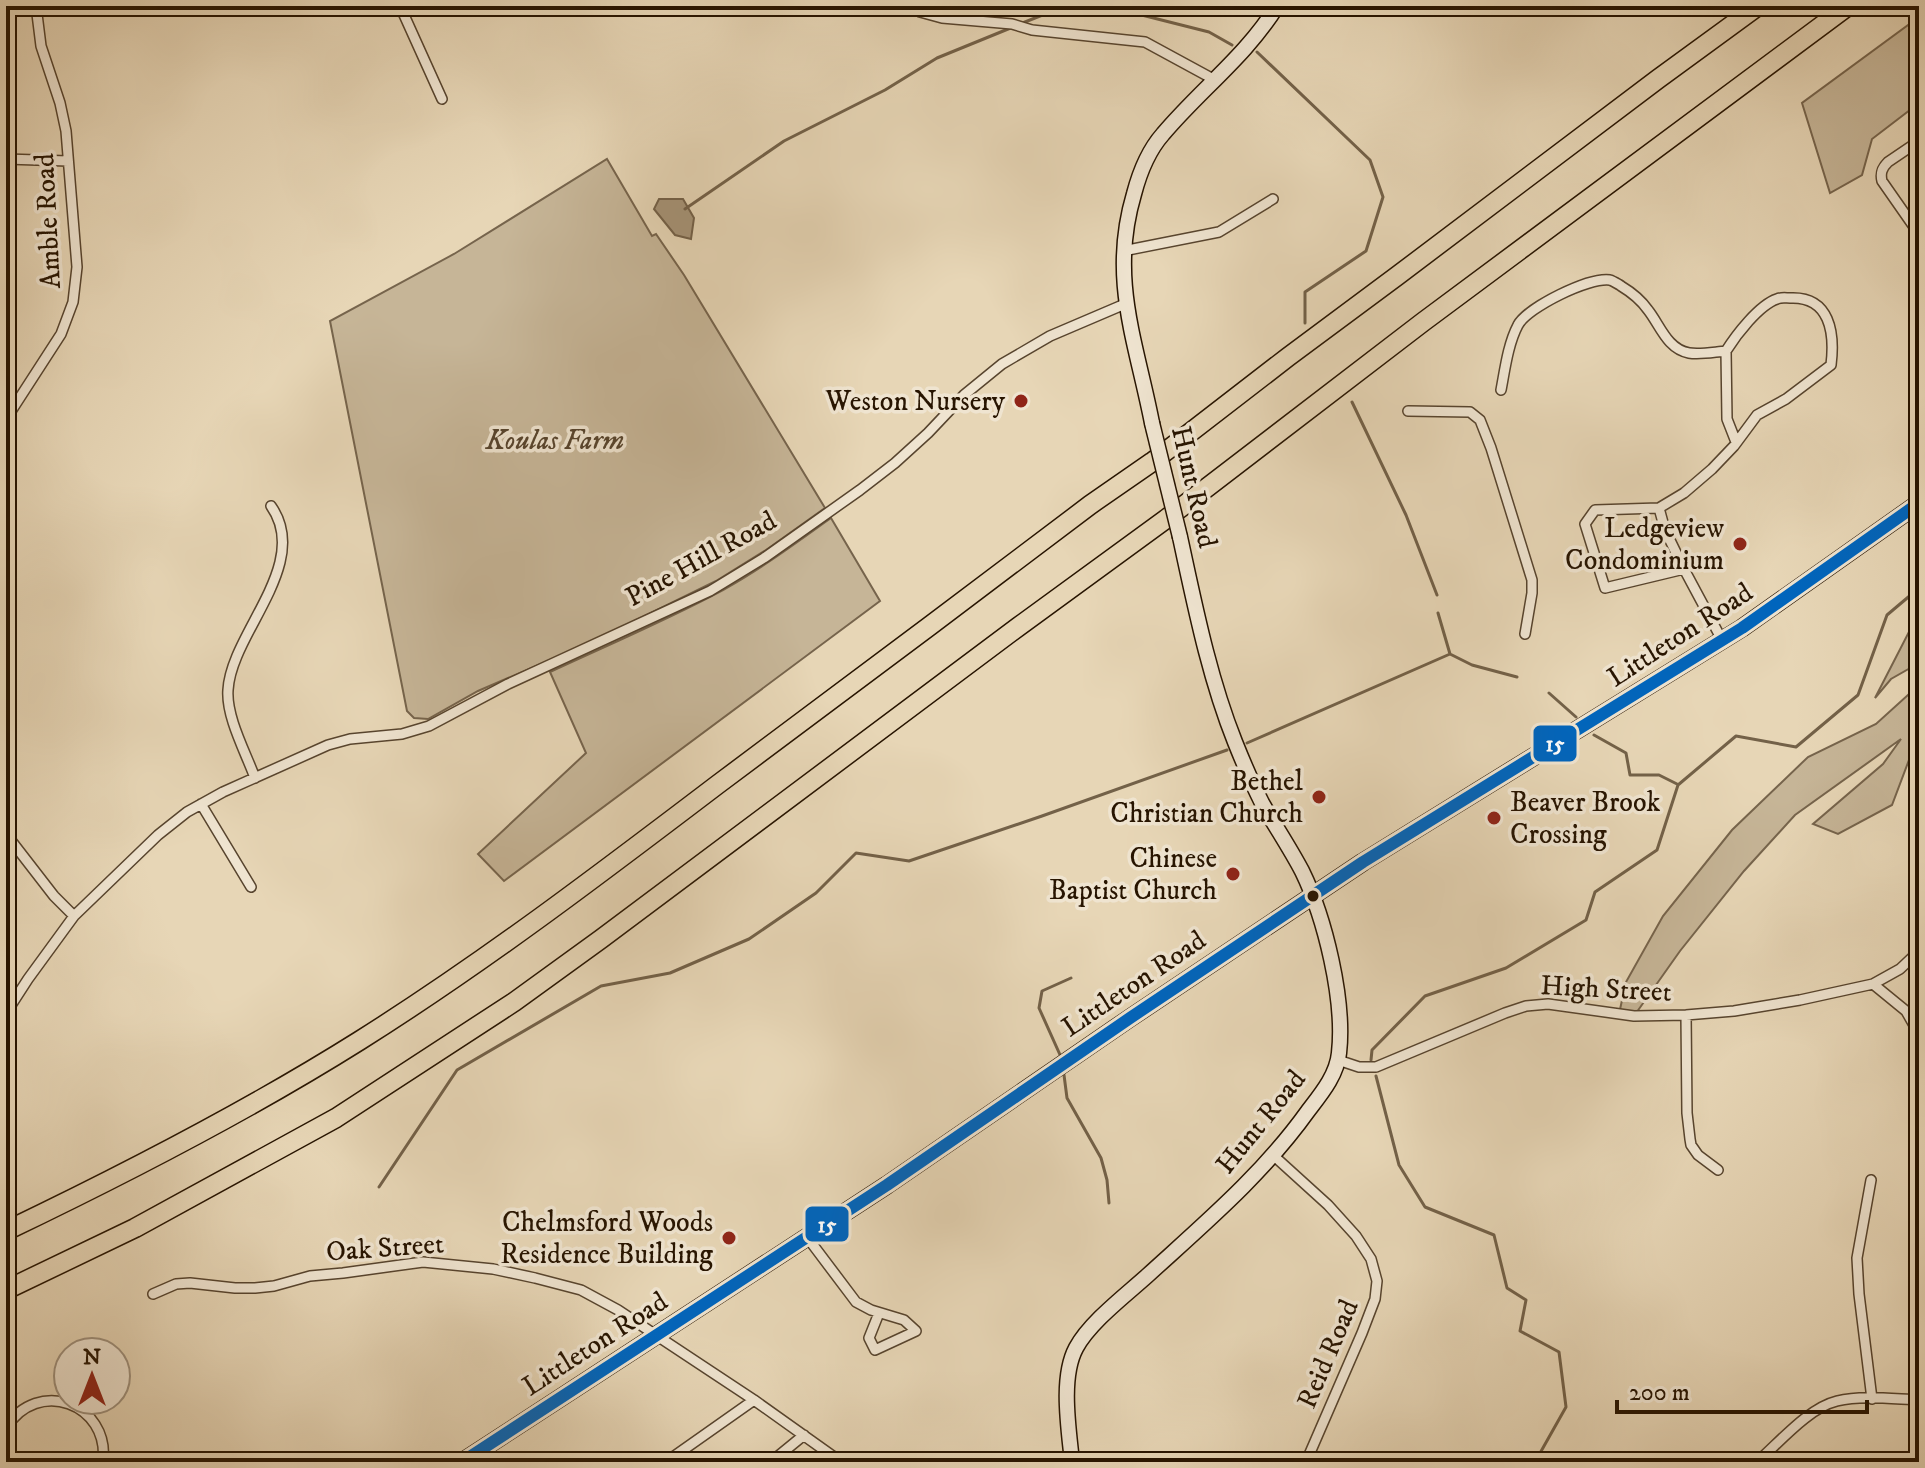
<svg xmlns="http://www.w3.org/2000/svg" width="1925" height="1468" viewBox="0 0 1925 1468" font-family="'IM FELL DW Pica',serif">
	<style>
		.green { fill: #c6b597; stroke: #76644c; stroke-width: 2 }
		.water { fill: #a69478; stroke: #736148; stroke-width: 2 }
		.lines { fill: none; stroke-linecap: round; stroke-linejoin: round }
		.stream { stroke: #736148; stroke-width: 3 }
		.street-casing { stroke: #57442e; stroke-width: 12 }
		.secondary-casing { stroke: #271400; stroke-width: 17 }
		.primary-casing { stroke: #271400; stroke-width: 19 }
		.highway-casing { stroke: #271400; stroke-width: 21 }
		.street { stroke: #efe4d0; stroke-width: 9 }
		.secondary { stroke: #efe4d0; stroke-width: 14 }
		.primary { stroke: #e7d6b6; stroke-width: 16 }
		.highway { stroke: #e7d6b6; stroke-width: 18 }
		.secondary-bridge-casing { stroke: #271400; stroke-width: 17; stroke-linecap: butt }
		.secondary-bridge { stroke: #efe4d0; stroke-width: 14 }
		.bus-1-casing { stroke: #efe4d0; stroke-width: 18 }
		.bus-1 { stroke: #0065bd; stroke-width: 12 }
		.poi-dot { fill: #8f2418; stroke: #efe4d0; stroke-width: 3 }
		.bus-dot { fill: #271400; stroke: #efe4d0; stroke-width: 3 }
		.labels { text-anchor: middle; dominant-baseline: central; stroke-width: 7; stroke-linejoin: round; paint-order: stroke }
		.street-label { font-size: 28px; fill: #271400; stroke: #efe4d0 }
		.poi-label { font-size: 28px; fill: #271400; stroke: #efe4d0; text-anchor: end }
		.park-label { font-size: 28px; font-style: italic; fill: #57442d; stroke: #efe4d0 }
		.line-badge { stroke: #efe4d0; stroke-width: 3 }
		.badge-label { font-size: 22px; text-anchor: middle; font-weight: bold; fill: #fff }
	</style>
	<rect width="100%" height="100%" fill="#e7d6b6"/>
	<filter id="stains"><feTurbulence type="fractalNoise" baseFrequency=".0025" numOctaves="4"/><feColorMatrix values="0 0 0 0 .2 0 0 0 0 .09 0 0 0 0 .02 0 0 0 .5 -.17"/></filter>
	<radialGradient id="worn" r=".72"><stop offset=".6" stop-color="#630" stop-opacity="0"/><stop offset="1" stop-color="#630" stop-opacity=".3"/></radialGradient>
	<path class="green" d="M1919,17V103L1872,139L1862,175L1830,193L1802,103Z
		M607,159L652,236L656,234L684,275L825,508L766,550L716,581L594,641L478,691L428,719L414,718L407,711L330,321L454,254Z
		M831,518L880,601L504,881L478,854L586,753L550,672C608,645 667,620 723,590C761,569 796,543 831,518Z
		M1919,618V663L1891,679L1875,698L1913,624Z
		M1919,685V752H1912L1892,805L1838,834L1813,824L1883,764L1901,739L1795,815L1744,871L1680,951L1634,1016L1619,1014L1626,982L1663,916L1732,830L1808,757L1876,724Z"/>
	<path class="water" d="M659,199H683L694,218L691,239L675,235L654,209Z"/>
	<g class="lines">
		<path class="stream" d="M1106,6L1209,32L1232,45
			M1020,24L1065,6
			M1257,52L1370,160L1383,197L1366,251L1305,292V323
			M685,209L784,141L885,90L937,58L1013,27
			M1352,402L1406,515L1437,595
			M1438,613L1450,654L1472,665L1517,677
			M1549,693L1576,717
			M1594,735L1626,753L1630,775H1659L1677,784
			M1247,743L1450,654
			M1061,1057L1039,1008L1042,991L1071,978
			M1371,1060L1372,1050L1425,996L1506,968L1586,920L1595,892L1657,850L1678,785L1736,736L1796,747L1858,695L1887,615L1919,588
			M1064,1075L1067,1098L1101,1158L1107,1180L1109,1203
			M1376,1076L1399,1165L1425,1207L1494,1235L1507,1288L1526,1300L1520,1331L1559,1352L1566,1407L1535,1462
			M379,1187L457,1070L601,986L670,973L749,939L816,893L856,853L909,861L1042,816L1227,750"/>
		<defs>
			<path id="street" d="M400,6L442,99
				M911,6L920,12L942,18L1012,24L1032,30L1145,42L1215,80
				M1919,141L1888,162C1882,168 1880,173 1882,181L1919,234
				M6,159L68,161
				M1123,251L1219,232L1273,199
				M1726,351L1727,419L1736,442
				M1501,390C1505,369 1508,344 1518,325C1528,307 1589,277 1610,280C1611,280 1620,285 1621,286C1631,292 1641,300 1648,310C1660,325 1667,349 1689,353C1700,355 1714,352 1726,351C1736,335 1759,305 1777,299C1781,297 1786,298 1790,298C1830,296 1835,333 1831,365L1786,399L1757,415L1734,446L1712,469L1684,493L1659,508
				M1408,411L1470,412L1480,420L1491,448L1532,580V593L1525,634
				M6,419L61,334L73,302L77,267L66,131L60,103L41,46L36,6
				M1684,569L1665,530L1659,508L1595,510L1585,524L1605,588L1684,569L1722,640
				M255,778C246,753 226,717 228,690C231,633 312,564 271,506
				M201,804L251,887
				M6,834L54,896L74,916
				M1873,984L1906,1011L1919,1034
				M6,1013L28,979L74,916L158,835L187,812L223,792L328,745L350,739L402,734L429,726L508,684L710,591L764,558L860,490L895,463L928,433L964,395L1002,364L1050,336L1125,304
				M1686,1015L1687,1113L1690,1139L1691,1145L1698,1155L1718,1170
				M1338,1060L1359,1067H1376L1505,1013L1526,1006L1548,1004L1634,1016L1686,1015L1734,1011L1800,1000L1873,984L1900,969L1919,951
				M1274,1156L1328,1205L1356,1236L1371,1259L1377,1281L1375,1299L1362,1333L1306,1462
				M1871,1180L1857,1258L1859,1294L1872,1399
				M807,1237L856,1302L871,1310L904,1320L916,1331L875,1350L869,1338L879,1313
				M153,1294L176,1284L190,1283L235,1288H255L274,1286L310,1276L343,1273L423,1262L493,1269L535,1278L581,1290L618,1310L754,1400L841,1462
				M6,1428C37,1377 110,1403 103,1462
				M666,1462L754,1400
				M771,1462L804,1435
				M1757,1462C1779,1443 1808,1408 1837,1401C1862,1395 1893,1399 1919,1400"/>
			<path id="secondary" d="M1152,423C1136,341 1109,278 1134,194C1140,171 1148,151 1163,134C1200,90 1247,55 1277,6
				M1072,1462C1069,1430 1060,1378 1076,1348C1090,1322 1126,1295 1148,1275C1205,1223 1263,1174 1308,1111C1321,1094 1337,1075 1339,1053C1345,1000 1325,918 1302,871C1290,848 1275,826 1262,803C1252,783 1243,762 1235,742C1209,677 1195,606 1180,537"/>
			<path id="primary" d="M462,1462L887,1185L1130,1018L1363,862L1742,628L1919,503"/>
			<path id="highway" d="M6,1231C127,1173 246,1112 359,1041C483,963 600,874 717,785C842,692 966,599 1090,505L1152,462L1288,357L1397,276L1658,79L1758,6
				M6,1290L135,1228L336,1118L514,1002L601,939L1018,627L1166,519L1423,322L1848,6"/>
		</defs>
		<use href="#street" class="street-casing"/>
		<use href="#secondary" class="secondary-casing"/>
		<use href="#primary" class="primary-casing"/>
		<use href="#highway" class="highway-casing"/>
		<use href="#street" class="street"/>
		<use href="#secondary" class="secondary"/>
		<use href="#primary" class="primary"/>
		<use href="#highway" class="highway"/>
		<defs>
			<path id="secondary-bridge" d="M1152,423L1180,537"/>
		</defs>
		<use href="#secondary-bridge" class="secondary-bridge-casing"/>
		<use href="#secondary-bridge" class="secondary-bridge"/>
		<defs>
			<path id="bus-1" d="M462,1462L887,1185L1130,1018L1363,862L1742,628L1919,503"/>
		</defs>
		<use href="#bus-1" class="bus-1-casing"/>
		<use href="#bus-1" class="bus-1"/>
	</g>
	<g class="poi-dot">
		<circle cx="1021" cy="401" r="8"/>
		<circle cx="1740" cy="544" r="8"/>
		<circle cx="1319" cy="797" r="8"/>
		<circle cx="1494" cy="818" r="8"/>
		<circle cx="1233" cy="874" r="8"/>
		<circle cx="729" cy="1238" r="8"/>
	</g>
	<circle class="bus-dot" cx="1313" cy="896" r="7"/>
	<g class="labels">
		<g class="street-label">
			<text transform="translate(48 221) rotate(-93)">Amble Road</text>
			<text transform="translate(1194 487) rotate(77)">Hunt Road</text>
			<text transform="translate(701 559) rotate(-29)">Pine Hill Road</text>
			<text transform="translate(1680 635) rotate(-33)">Littleton Road</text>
			<text transform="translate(1134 984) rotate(-34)">Littleton Road</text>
			<text transform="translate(1606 989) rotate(3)">High Street</text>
			<text transform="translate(1261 1122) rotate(-51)">Hunt Road</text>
			<text transform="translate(385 1248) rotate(-4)">Oak Street</text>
			<text transform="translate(595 1344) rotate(-33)">Littleton Road</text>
			<text transform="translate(1328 1354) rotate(-67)">Reid Road</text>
		</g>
		<g class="poi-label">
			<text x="1005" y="401">Weston Nursery</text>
			<text x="1724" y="528">Ledgeview<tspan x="1724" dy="32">Condominium</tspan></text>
			<text x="1303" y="781">Bethel<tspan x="1303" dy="32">Christian Church</tspan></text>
			<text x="1510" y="802" text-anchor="start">Beaver Brook<tspan x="1510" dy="32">Crossing</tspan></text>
			<text x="1217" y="858">Chinese<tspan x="1217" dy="32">Baptist Church</tspan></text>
			<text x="713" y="1222">Chelmsford Woods<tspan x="713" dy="32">Residence Building</tspan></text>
		</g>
		<g class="park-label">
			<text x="555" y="440">Koulas Farm</text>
		</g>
	</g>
	<g class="line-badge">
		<rect x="1532" y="724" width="46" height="39" rx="8" fill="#0065bd"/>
		<rect x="804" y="1205" width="46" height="38" rx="8" fill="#0065bd"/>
	</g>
	<g class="badge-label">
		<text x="1555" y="751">15</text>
		<text x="827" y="1232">15</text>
	</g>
	<rect width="1925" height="1468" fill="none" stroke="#e7d6b6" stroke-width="32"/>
	<rect x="8" y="8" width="1909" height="1452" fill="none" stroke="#271400" stroke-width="4"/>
	<rect x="16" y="16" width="1893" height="1436" fill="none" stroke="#271400" stroke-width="2"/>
	<g transform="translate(92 1376)"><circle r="38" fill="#efe4d0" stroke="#9f917d" stroke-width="2"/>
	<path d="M0-6L14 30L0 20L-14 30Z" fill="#8f2418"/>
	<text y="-12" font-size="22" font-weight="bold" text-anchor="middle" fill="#271400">N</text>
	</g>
	<path d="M1617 1400v12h250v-12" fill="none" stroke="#271400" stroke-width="4"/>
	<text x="1629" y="1400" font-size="24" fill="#271400" stroke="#efe4d0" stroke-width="6" paint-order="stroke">200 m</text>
	<rect width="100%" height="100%" filter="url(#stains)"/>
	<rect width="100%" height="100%" fill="url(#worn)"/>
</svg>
